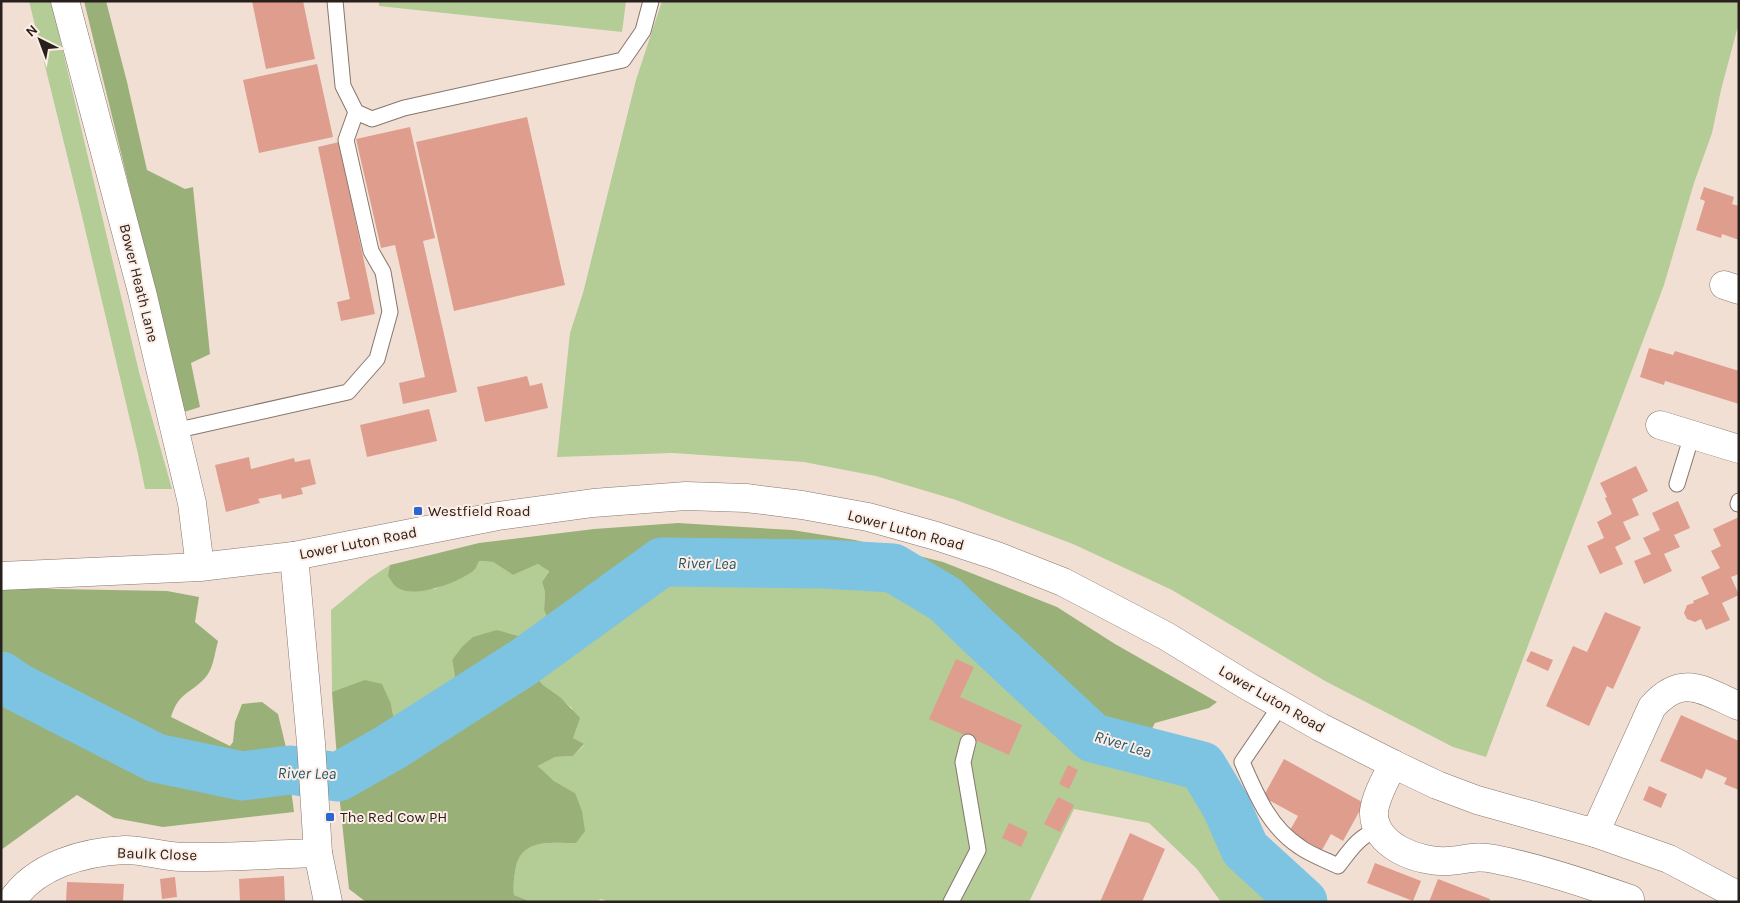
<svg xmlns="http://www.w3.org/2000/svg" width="1740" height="903" viewBox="0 0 1740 903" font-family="Karla,sans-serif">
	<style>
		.green { fill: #b4cc96 }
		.forest { fill: #99b178 }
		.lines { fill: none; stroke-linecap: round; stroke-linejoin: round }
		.river { stroke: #7dc4e2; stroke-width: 49 }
		.building { fill: #df9d8e }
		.service-casing { stroke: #87766c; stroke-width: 17 }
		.minor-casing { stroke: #87766c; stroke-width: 29 }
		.tertiary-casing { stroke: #87766c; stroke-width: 29 }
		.secondary-casing { stroke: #87766c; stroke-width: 29 }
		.service { stroke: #fff; stroke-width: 15 }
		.minor { stroke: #fff; stroke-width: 28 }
		.tertiary { stroke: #fff; stroke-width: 28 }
		.secondary { stroke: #fff; stroke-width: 28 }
		.poi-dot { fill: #2b67d4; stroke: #fdede4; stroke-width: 2 }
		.labels { text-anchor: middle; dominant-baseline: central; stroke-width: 4; stroke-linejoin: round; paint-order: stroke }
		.street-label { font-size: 15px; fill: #27201c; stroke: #fdede4 }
		.poi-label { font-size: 15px; fill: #27201c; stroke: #fdede4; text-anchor: start }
		.water-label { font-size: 16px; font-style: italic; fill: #1f576d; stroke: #fdede4 }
	</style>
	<rect width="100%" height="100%" fill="#f2dfd4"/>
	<path class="green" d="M29,1H51L139,372L172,489H145L138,454L81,212Z
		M379,1H626L622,32L379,6Z
		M662,1H1739V22L1721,90L1712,133L1694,183L1664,285L1486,757L1453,747L1325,681L1172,590L1073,544L956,500L876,476L804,462L673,453L557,457L570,333L583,293L636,80Z
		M478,561L493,562L513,575L538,564L549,570L542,582L545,592L544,610L550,624L524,650L452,659C454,669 457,682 451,690C440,705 419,716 403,725L394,720L391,704L348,687L332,692L331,610L370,578L390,565L389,576L398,588L435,589L474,570Z
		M662,562L824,564L924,606L1023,693L1098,754L1159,762L1193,776L1212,800L1222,835L1268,888L1285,902H1221L1197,869L1149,823L1074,809L1029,902H610L601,899L596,902H532L514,895C513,885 514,877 516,867C522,838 552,843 576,843L575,793L554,781L538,766L555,757L573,756L584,745L573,738L572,708L543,685L524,662Z"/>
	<path class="forest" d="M84,1H106L127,82L147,170L185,189L193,187L210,354L191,363L200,407L184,412Z
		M678,523L792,530L855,540L943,562L1057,607L1115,644L1217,702L1209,708L1155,723L1140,751L1093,738L977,630L945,599L893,568L824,564L662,562L524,662L543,685L561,698L580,718L573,738L584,744L573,756L555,757L538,766L554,781L575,793L582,811L585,831L576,843C552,843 522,838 516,867C514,877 513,885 514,895L532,902H366L349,889L339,793L366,772L391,758L518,666L388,741L337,759L332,692L365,680L382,684L391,704L394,720L403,725C419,716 440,705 451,690C457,682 454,669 452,660L462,647L473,637L497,630L518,636L524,649L550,624L544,610L545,592L542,582L549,571L538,564L513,575L493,562L479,561C477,564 476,569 473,571C459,582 415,599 398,588C394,586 391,580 388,576L390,565L479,543L594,529Z
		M1,588L167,591L199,597L195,622L218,641C215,652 213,670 205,678C189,695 179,692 171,717L230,746L233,742L235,722L242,704L262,702L278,714L289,760L240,769L162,748L76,708L1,667Z
		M1,686L9,693L153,766L240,787L290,781L294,812L163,827L114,818L77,795L1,850Z"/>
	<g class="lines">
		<path class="river" d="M1,676L17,687L156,758L242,776L290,770L338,777L391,747L524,662L662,562L824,564L893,568L945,599L977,630L1093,738L1202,766L1226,806L1245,849L1303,902"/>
	</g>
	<path class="building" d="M252,1H303L315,59L266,69Z
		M317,64L333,137L259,153L243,80Z
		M527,117L565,285L454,311L416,142Z
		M410,127L435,238L423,241L457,392L403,404L399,383L425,377L395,245L381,248L356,139Z
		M339,142L375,314L341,321L337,302L350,299L318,147Z
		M1704,187L1734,197L1732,204L1739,206V240L1722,234L1721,238L1696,230L1705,201L1700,199Z
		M1649,348L1673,355L1675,351L1739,371V404L1665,381L1664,385L1640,377Z
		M527,376L530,386L542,383L548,408L485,422L477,387Z
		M429,409L437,441L367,457L360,425Z
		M249,457L251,469L294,458L295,462L310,459L316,484L301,488L303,494L282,499L281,494L258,499L260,503L226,512L215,465Z
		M1636,466L1648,491L1632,499L1639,515L1623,522L1631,539L1615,547L1623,564L1600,574L1587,546L1604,538L1597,522L1612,514L1605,498L1607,497L1600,483Z
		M1678,501L1690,528L1674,535L1680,547L1664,554L1672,571L1644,584L1634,561L1651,554L1643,538L1660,530L1652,513Z
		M1739,517V574L1731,577L1739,595L1722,603L1730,620L1706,630L1701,619L1695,622L1687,619L1684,613L1687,605L1694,603L1693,601L1709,594L1701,577L1720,568L1711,551L1721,546L1713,529Z
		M1605,612L1641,627L1613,689L1607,686L1589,726L1546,706L1573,646L1587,652Z
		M1531,651L1553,660L1548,671L1526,661Z
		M956,659L974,667L960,697L1022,725L1009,755L929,719Z
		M1681,715L1739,741V790L1724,784L1727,778L1706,769L1702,779L1660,761Z
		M1284,759L1364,803L1343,841L1331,834L1322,850L1289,832L1298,816L1263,797Z
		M1068,765L1078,770L1069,789L1059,784Z
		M1649,786L1667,794L1661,808L1643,800Z
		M1058,797L1074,805L1060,832L1044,824Z
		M1009,823L1028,832L1021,847L1002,838Z
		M1130,833L1165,849L1145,895L1142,902H1100Z
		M1375,863L1421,881L1413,901L1367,883Z
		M284,876L285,902H240L239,879Z
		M175,877L177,897L162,899L160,879Z
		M1438,879L1490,899L1489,902H1429Z
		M67,882L124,884L123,902H66Z"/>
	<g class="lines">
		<defs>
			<path id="service" d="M335,1L343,86L356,112L372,119L404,108L623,60L643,31L651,1
				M174,431L348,392L377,359L390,312L383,272L371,251L346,140L356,112
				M1677,484L1692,435
				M1738,504L1739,501
				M1281,705L1242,762C1256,794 1269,827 1300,847C1311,855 1326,860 1338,866C1351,849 1359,836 1379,829
				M951,902L978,850L963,762L968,742"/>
			<path id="minor" d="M1724,285L1739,290
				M1660,425L1739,449
				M1393,764C1386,779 1376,795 1374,811C1372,846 1420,863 1448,861C1466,860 1475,855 1494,859C1540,868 1585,883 1630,899
				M1595,833L1652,707C1683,672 1704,691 1739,706
				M11,902C35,865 83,852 125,850C143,850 163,856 181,857C227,858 273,854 318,853"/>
			<path id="tertiary" d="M294,556L311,743L318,853L328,902"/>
			<path id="secondary" d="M65,1L142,292L192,503L200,567
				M1,576L200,567L294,556L498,516L593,503L686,496L746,498L802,505L868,517L936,536L997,556L1063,582L1166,636L1246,685L1320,727L1393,764L1437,785L1477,800L1595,833L1669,859L1739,896"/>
		</defs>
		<use href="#service" class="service-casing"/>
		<use href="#minor" class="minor-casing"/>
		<use href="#tertiary" class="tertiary-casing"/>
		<use href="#secondary" class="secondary-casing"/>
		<use href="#service" class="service"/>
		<use href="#minor" class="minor"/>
		<use href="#tertiary" class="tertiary"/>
		<use href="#secondary" class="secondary"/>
	</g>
	<g class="poi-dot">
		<rect x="413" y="506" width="10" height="10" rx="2.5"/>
		<rect x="325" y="812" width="10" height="10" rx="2.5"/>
	</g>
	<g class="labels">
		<g class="street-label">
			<text transform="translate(139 283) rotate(76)">Bower Heath Lane</text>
			<text transform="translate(906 530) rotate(15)">Lower Luton Road</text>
			<text transform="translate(358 543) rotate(-11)">Lower Luton Road</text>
			<text transform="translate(1272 699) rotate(30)">Lower Luton Road</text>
			<text transform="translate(157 854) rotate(2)">Baulk Close</text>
		</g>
		<g class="poi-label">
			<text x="428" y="511">Westfield Road</text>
			<text x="340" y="817">The Red Cow PH</text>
		</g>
		<g class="water-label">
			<text transform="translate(707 563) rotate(1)">River Lea</text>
			<text transform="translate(1123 744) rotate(17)">River Lea</text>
			<text transform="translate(307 773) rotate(1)">River Lea</text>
		</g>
	</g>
	<rect width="1740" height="903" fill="none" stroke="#27201c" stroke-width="5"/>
	<g transform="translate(40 40) rotate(318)" stroke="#fdede4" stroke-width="4" paint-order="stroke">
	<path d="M0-4L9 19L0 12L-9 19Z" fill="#27201c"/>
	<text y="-8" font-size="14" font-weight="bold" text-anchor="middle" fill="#27201c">N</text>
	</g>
</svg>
